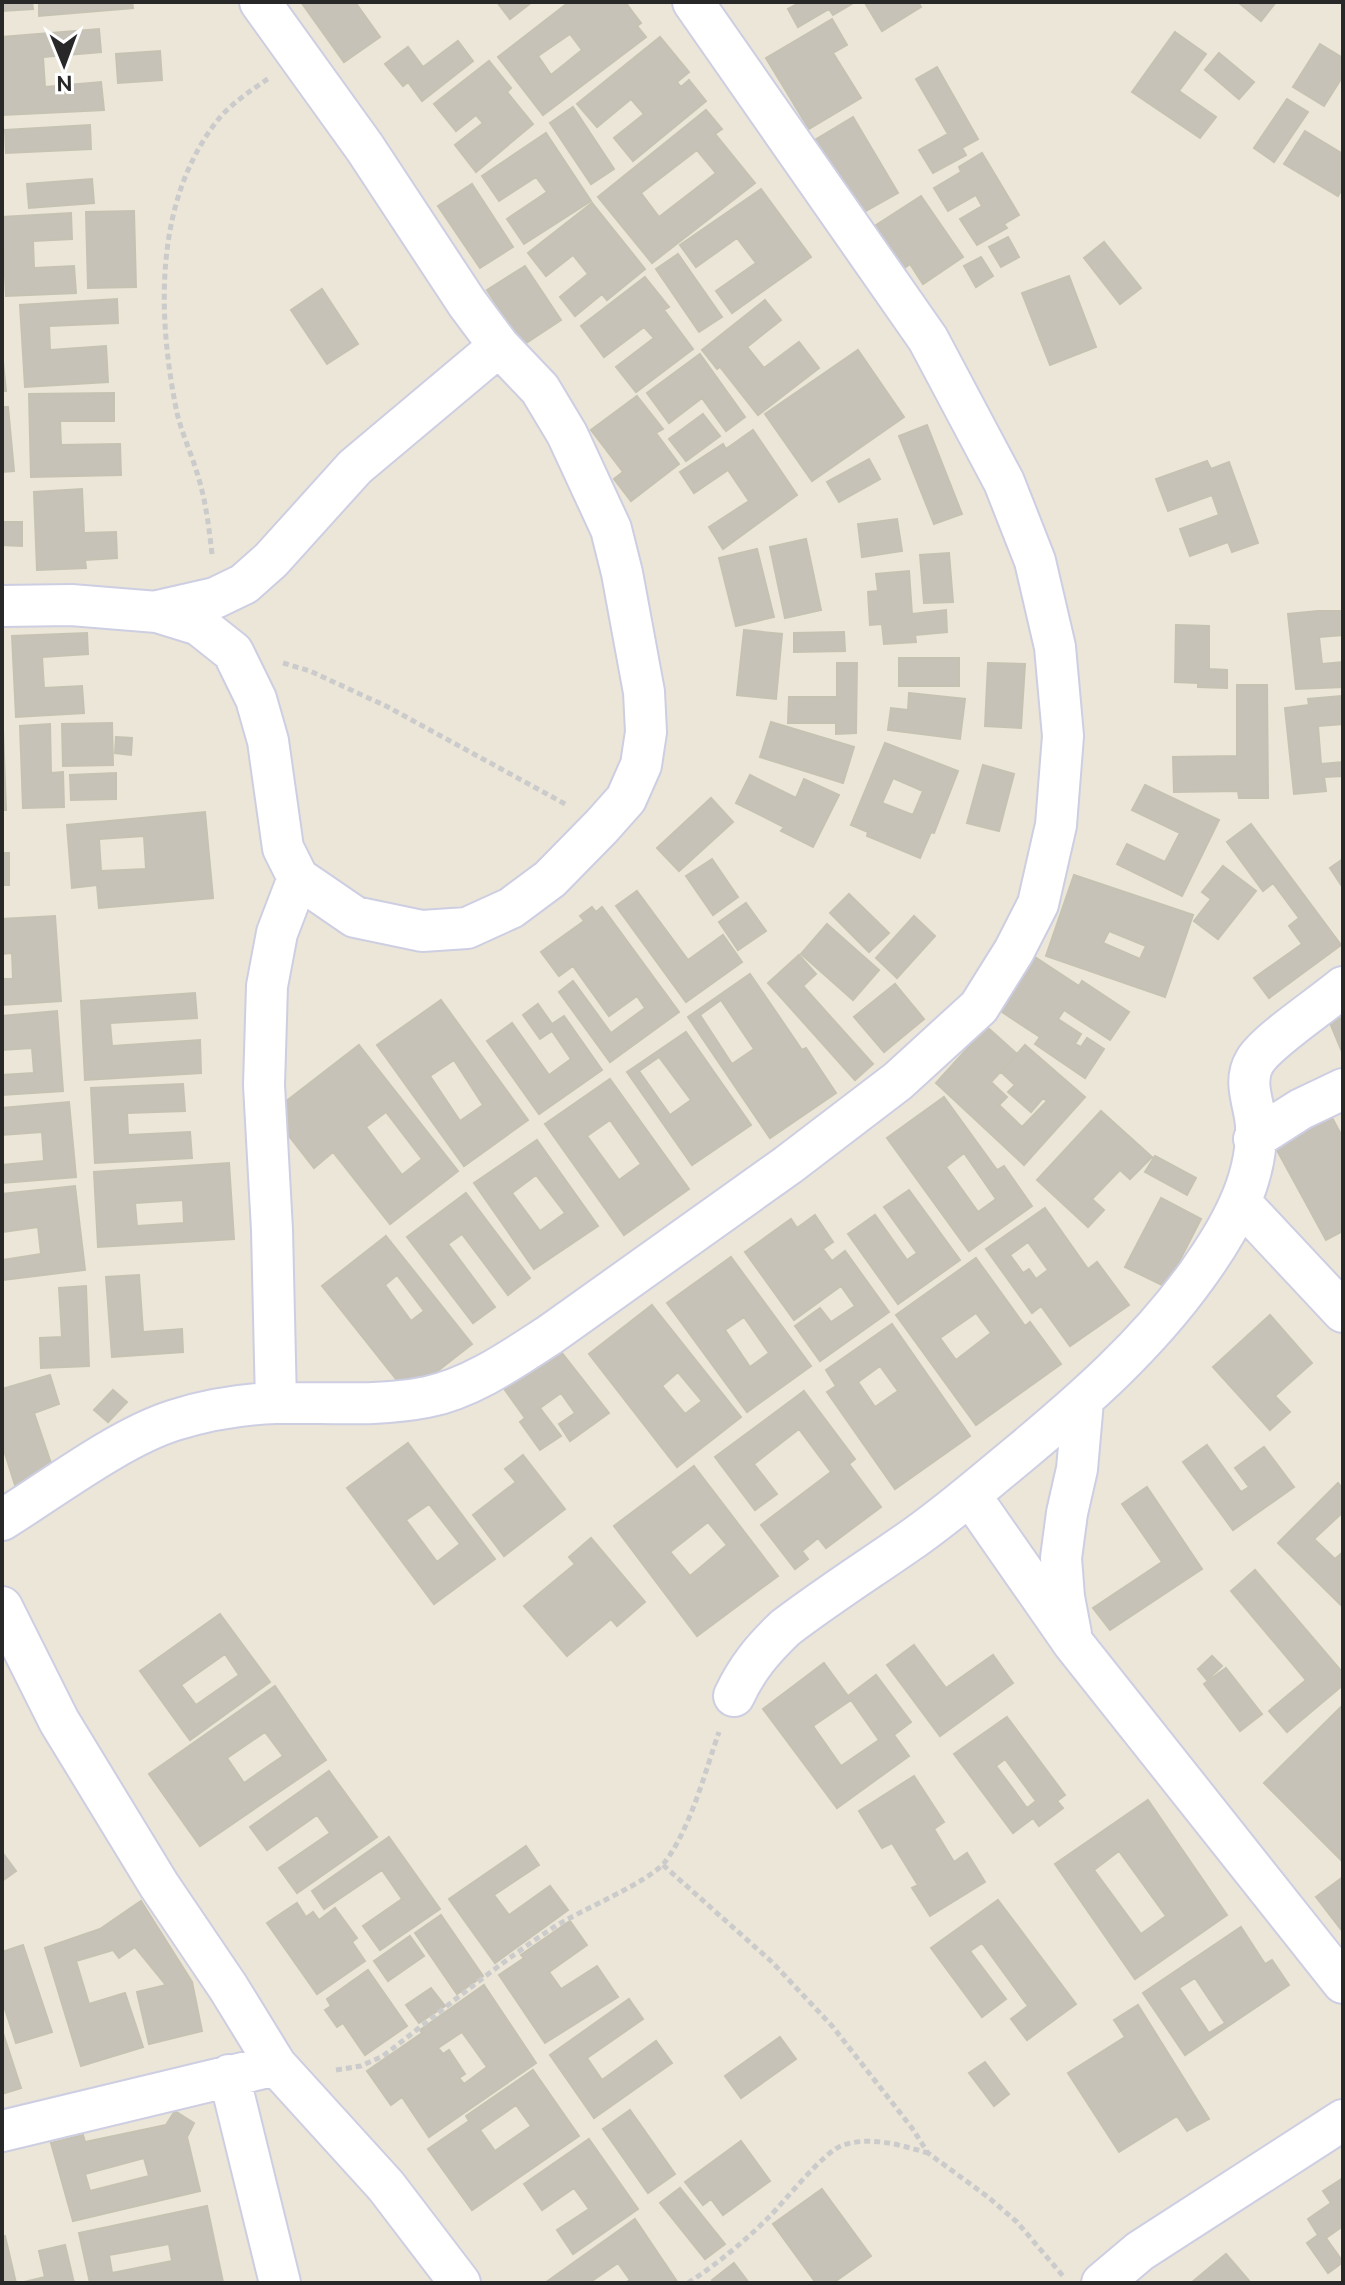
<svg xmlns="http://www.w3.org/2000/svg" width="1345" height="2285" viewBox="0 0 1345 2285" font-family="Ubuntu,sans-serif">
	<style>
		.building { fill: #c6c2b8; stroke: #c6c2b2; stroke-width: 2; fill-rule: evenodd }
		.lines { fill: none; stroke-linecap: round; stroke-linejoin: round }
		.minor-casing { stroke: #cdcee2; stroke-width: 44 }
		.path { stroke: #cbcbcb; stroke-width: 5; stroke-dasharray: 6 4; stroke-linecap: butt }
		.minor { stroke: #fff; stroke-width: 40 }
	</style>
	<rect width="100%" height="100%" fill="#ebe6d8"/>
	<path class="building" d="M2,2H32L33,9L2,11Z
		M39,2H132L133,8L39,16Z
		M301,2H355L380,37L344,62Z
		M497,2H532L510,19Z
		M569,2H625L641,23L637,26L646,37L543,115L498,57ZM570,34L582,50L551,75L538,56Z
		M801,2H855L833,15L829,9L798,27L788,9Z
		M918,2L921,7L882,31L865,3Z
		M1238,2H1276L1261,21Z
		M832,19L847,45L833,53L861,98L809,129L766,58Z
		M99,29L101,52L43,57L45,87L101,82L104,110L3,115L2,37Z
		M1175,32L1206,54L1179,91L1216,117L1200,138L1132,92Z
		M660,37L689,72L677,82L681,87L689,80L706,101L633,161L614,138L644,114L631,99L597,127L577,104Z
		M458,41L473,61L422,101L408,82L403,86L385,64L408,47L423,67Z
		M1320,44L1343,58V76L1324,106L1293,87Z
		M160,51L162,80L118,83L116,54Z
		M1219,53L1254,82L1239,99L1205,70Z
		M489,61L511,88L507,92L533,124L476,172L455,145L483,123L476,115L456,131L434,104Z
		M937,67L978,139L962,148L966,155L933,173L919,150L948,134L916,79Z
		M1287,99L1308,112L1274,162L1254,148Z
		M573,107L614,169L591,184L550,123Z
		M706,110L722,129L715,134L755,183L652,263L598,197ZM697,150L716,173L659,217L641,193Z
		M853,117L898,193L857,216L813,141Z
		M90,125L91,149L6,153L5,130Z
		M1305,131L1343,154V187L1338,196L1284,164Z
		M546,133L591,201L524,244L507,219L547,192L536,177L499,201L482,176Z
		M982,153L1019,215L1004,224L1007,228L977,245L960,219L982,206L976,195L948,211L934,188L961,172L959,167Z
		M92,179L94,203L29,208L27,184Z
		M472,184L513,247L480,268L438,206Z
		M761,189L811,257L732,313L716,291L756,263L737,238L696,267L680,245Z
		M921,196L963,257L923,284L910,264L899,272L870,229Z
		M592,203L645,269L607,300L602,294L575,316L560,297L588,274L573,255L546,276L528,253Z
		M134,211L136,287L88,288L86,212Z
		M71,213L72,239L33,241L34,268L74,266L76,293L6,296L2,217Z
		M1008,237L1019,257L1001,267L989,247Z
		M1104,242L1141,288L1120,304L1084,258Z
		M678,254L722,317L699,332L656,269Z
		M981,257L993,276L976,287L964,266Z
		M525,266L561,320L523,345L487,290Z
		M1069,276L1096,347L1050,365L1022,293Z
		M645,277L669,307L664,310L693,349L636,392L616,367L654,338L644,327L604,357L581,326Z
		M322,289L358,344L327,364L291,310Z
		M117,299L118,323L49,326L50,350L106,346L108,382L25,387L20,305Z
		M765,300L781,320L747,347L764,368L799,342L819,368L758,415L720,367L717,369L702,350Z
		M858,350L904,417L812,481L765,414Z
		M2,352L6,391H2Z
		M700,354L745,417L726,431L702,398L669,423L647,393Z
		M114,393V421H60L61,445L120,444L121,475L31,477L29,394Z
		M637,396L663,429L656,433L679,464L631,501L614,479L623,472L591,430Z
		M2,407H8L14,471L2,472Z
		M703,414L720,436L686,461L669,439Z
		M927,425L962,514L934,524L899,436Z
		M753,430L797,495L723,549L709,527L749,501L728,470L694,493L680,472L723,444L726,449Z
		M869,459L880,479L839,502L827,482Z
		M1207,461L1211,469L1229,462L1258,543L1232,552L1228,542L1190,556L1180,529L1219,515L1212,495L1168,511L1156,479Z
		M82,489L84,533L116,532L117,558L85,560L86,568L37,570L34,492Z
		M897,519L902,551L862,557L858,524Z
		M2,522H22V546L2,545Z
		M806,539L821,610L785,618L770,547Z
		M757,549L774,617L736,626L719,558Z
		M949,553L953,602L924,603L920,555Z
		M909,571L912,614L946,610L947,632L915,635L916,642L884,644L882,624L870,625L868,592L878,591L876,574Z
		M1318,611H1343V635L1319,637L1322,664L1343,662V687L1296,689L1288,614Z
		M1176,625L1209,626V669L1227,670V688L1198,687V683L1175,682Z
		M744,630L782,634L776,699L737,695Z
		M844,632L845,651L794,652V633Z
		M87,633L88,654L42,657L44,688L82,686L84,713L16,717L12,636Z
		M899,658H959V686H899Z
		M837,663H857L856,733L836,734V723H788L789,697H837Z
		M988,663L1025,664L1021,728L985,726Z
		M1237,685H1267L1268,798H1239L1238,791L1174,792L1173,757L1237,756Z
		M909,693L965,699L960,739L888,730L891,708L908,710Z
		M1341,696L1343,724L1318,726L1321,764L1343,762V776L1324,777L1326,791L1294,794L1285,708L1309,705L1308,699Z
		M771,722L854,747L843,783L760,757Z
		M112,723L113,765L63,766L62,724Z
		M50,724L51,773L63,772L64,807L23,808L20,726Z
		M3,729L6,810H2Z
		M116,737L132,738L131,755L115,753Z
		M885,743L958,771L934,833L931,832L920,858L867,836L868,832L851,825ZM893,778L923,791L913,815L882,803Z
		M983,765L1014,774L999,831L967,823Z
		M116,773V799L71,800L70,775Z
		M750,775L796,798L804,779L839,795L813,847L781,831L784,827L736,803Z
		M1145,785L1219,820L1182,896L1117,864L1127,844L1165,862L1180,833L1132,810Z
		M711,798L733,822L679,871L657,848Z
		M205,812L213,898L99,908L97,885L72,888L67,825ZM144,836L146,869L101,871L99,839Z
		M1251,824L1341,945L1269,998L1254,978L1302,944L1289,926L1299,918L1273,883L1263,891L1227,842Z
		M2,853H9V885H2Z
		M712,859L738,897L713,915L686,876Z
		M1343,859V888L1330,868Z
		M1223,866L1256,891L1218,939L1194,921L1211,899L1202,892Z
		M1074,875L1193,915L1165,997L1046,956ZM1109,931L1146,946L1140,959L1103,943Z
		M637,891L688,960L723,935L742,962L686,1002L616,906Z
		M849,894L889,933L869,952L830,913Z
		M746,903L766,931L738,950L719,922Z
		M592,907L596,912L602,907L679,1012L610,1062L559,992L573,981L611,1033L645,1008L637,996L609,1016L573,966L559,976L541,952L584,921L580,916Z
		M55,916L61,1001L2,1005V979H13L12,953L2,954V919Z
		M914,916L935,936L897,978L876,958Z
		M827,924L879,970L853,1000L801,954Z
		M799,955L816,974L803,986L873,1064L855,1080L768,983Z
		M1035,957L1079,986L1082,981L1129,1012L1110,1040L1064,1010L1058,1019L1081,1034L1075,1044L1081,1047L1087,1038L1104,1049L1085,1078L1035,1044L1040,1037L999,1010Z
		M750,974L802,1050L806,1048L836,1093L770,1138L688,1017ZM721,1000L754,1049L732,1064L700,1015Z
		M895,984L924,1019L884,1052L854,1017Z
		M195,993L197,1018L110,1023L112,1046L200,1040L201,1073L85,1080L81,1001Z
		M441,1000L528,1120L464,1166L377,1045ZM454,1060L483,1105L460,1121L430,1076Z
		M538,1004L552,1024L564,1016L602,1070L539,1114L487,1041L512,1023L549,1075L571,1059L552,1031L540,1039L523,1015Z
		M57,1011L63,1091L2,1095V1075L34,1073L32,1048L2,1050V1016Z
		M1343,1017V1054L1330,1023Z
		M987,1027L1017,1054L991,1082L1007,1097L999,1105L1022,1127L1047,1101L1043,1098L1031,1112L1008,1092L1015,1085L1001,1072L1025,1045L1085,1097L1024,1165L936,1083Z
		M686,1032L751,1125L692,1165L627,1072ZM659,1057L691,1100L670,1115L639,1071Z
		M359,1045L458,1171L390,1224L333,1152L314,1168L271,1113ZM386,1112L422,1159L402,1175L366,1127Z
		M610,1079L689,1189L624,1235L545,1124ZM610,1120L641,1164L619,1180L587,1136Z
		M183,1084L185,1111L127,1113L128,1135L190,1132L192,1158L95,1163L91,1088Z
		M944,1097L997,1170L1004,1166L1032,1206L969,1251L887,1138ZM964,1153L996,1199L978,1212L946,1167Z
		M69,1102L76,1177L2,1183V1165L44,1161L42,1132L2,1135V1108Z
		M1101,1111L1152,1157L1130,1179L1120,1170L1092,1199L1104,1210L1088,1227L1037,1180Z
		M1329,1112L1343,1138V1231L1326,1240L1273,1143Z
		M537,1140L598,1226L534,1269L474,1183ZM536,1175L565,1213L540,1231L512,1193Z
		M1155,1156L1196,1178L1187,1195L1145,1172Z
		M229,1163L234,1239L98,1247L94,1172ZM183,1200L184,1223L137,1226L135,1203Z
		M75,1186L85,1270L2,1280V1260L41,1254L38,1227L2,1232V1194Z
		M909,1190L960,1260L898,1304L848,1234L875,1215L907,1260L917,1253L884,1207Z
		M466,1193L530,1278L508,1295L462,1234L448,1244L495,1307L473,1323L407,1237Z
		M1161,1198L1201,1219L1166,1287L1125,1267Z
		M1045,1208L1088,1269L1097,1262L1129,1305L1070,1346L1041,1306L1032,1313L986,1249ZM1028,1242L1048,1270L1036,1279L1029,1269L1023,1273L1010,1255Z
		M815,1215L833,1242L823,1249L832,1261L845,1251L889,1312L820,1361L795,1326L820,1308L831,1322L855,1306L841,1286L794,1320L745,1252L791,1219L797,1228Z
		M386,1236L472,1344L408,1394L322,1286ZM397,1275L424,1311L411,1321L385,1285Z
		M731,1257L811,1366L747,1412L667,1303ZM744,1317L769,1353L750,1367L725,1330Z
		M976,1258L1025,1326L1030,1322L1061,1364L976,1425L896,1315ZM976,1313L991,1333L956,1360L940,1338Z
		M139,1275L143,1332L182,1329L183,1352L112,1357L106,1277Z
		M86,1286L89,1366L41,1368L40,1338L62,1337L59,1288Z
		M652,1305L741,1417L677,1467L589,1354ZM678,1372L702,1401L685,1414L662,1386Z
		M1270,1315L1312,1363L1275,1396L1290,1412L1270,1430L1213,1367Z
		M892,1324L970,1436L895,1489L827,1392L836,1386L826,1370ZM880,1366L898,1391L875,1407L858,1382Z
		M555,1344L609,1413L570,1441L559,1424L575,1413L561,1393L540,1408L561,1436L540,1450L520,1422L525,1418L500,1383Z
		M50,1375L59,1404L34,1413L54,1472L15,1485L2,1444V1389Z
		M113,1390L127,1402L108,1422L94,1410Z
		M804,1391L855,1459L849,1464L881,1507L826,1548L818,1538L802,1551L808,1559L795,1569L761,1525L831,1472L799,1429L754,1464L777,1494L755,1510L715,1457Z
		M408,1443L495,1559L434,1604L347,1488ZM429,1504L460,1544L437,1562L406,1520Z
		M1207,1445L1241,1492L1249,1487L1235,1468L1264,1447L1294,1487L1233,1530L1183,1462Z
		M523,1455L565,1509L504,1556L473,1515L516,1482L505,1469Z
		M694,1466L778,1576L697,1636L614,1526ZM708,1522L727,1545L690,1576L670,1552Z
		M1338,1483L1343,1489V1512L1314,1539L1335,1559L1343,1552V1607L1278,1543Z
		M1147,1487L1202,1569L1110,1630L1093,1608L1162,1562L1122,1504Z
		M591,1538L645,1602L617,1626L611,1619L567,1656L524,1606L575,1564L569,1557Z
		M1255,1570L1343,1673V1685L1287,1732L1269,1711L1306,1680L1231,1591Z
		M220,1614L270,1682L190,1740L140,1671ZM225,1654L239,1675L196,1705L181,1685Z
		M914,1645L946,1688L993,1655L1013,1683L940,1736L887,1665Z
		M1212,1656L1222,1666L1207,1680L1198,1669Z
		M824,1663L848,1696L876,1675L911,1722L894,1735L909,1756L837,1808L763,1709ZM851,1700L879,1740L841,1766L813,1726Z
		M1226,1668L1262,1714L1240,1731L1204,1684Z
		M275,1686L326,1760L200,1846L149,1774ZM265,1732L283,1756L244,1783L227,1758Z
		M1343,1705V1862L1264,1783Z
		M1007,1717L1065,1795L1057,1801L1063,1808L1039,1826L1033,1818L1013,1833L954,1754ZM1005,1759L1036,1801L1027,1808L996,1766Z
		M329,1771L377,1837L297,1893L279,1868L330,1833L317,1815L267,1850L250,1827Z
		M914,1776L944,1822L934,1829L954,1862L967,1853L985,1882L930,1916L912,1888L918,1885L892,1843L882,1848L859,1811Z
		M1148,1800L1227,1915L1135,1979L1055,1864ZM1119,1851L1166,1916L1141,1934L1094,1870Z
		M389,1837L440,1909L380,1950L363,1926L402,1899L382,1870L324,1909L312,1891Z
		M526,1846L539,1865L494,1895L509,1915L550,1886L568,1910L495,1963L449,1899Z
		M2,1852L16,1871L2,1881Z
		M1343,1877V1932L1316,1897Z
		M998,1900L1076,2004L1027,2040L1011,2019L1028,2006L982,1943L970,1951L1006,1999L982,2017L931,1948Z
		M141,1901L192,1982L202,2031L149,2044L137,1992L166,1985L135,1947L119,1958L113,1950L76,1961L89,2004L125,1993L143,2047L81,2066L45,1948L100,1929Z
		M297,1903L306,1917L313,1912L319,1920L335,1908L357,1938L352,1942L365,1961L317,1994L267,1923Z
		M441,1915L483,1976L457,1994L415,1933Z
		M570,1921L587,1945L549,1972L561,1989L597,1966L618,1997L545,2043L499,1975L524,1958L521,1955Z
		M1241,1927L1265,1964L1272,1960L1289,1985L1185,2055L1143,1993ZM1195,1978L1225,2023L1209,2033L1179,1988Z
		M410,1936L424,1956L388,1981L374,1961Z
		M23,1945L52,2032L16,2043L2,2000V1952Z
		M368,1970L407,2026L365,2055L343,2023L337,2027L325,2010L331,2006L327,1999Z
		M484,1985L536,2063L429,2137L402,2097L391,2105L367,2071L422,2033L420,2030ZM462,2032L487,2067L464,2084L459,2078L465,2074L449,2050L443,2054L438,2048Z
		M431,1988L445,2006L419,2023L406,2005Z
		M629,1999L643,2019L587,2058L602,2080L656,2041L672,2063L594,2118L550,2055Z
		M1138,2005L1209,2119L1187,2131L1177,2116L1119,2152L1068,2073L1125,2037L1114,2020Z
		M2,2030L21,2088L2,2094Z
		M780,2037L796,2059L741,2098L725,2076Z
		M985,2062L1009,2094L994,2106L969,2073Z
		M533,2070L579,2136L472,2210L428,2149L469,2121L466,2116ZM516,2105L531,2126L495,2151L480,2130Z
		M630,2110L675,2174L648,2193L603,2129Z
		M175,2111L194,2123L187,2137L200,2191L73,2221L51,2143L83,2135L85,2142L166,2125ZM144,2158L149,2176L90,2191L85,2174Z
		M589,2139L638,2209L573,2254L557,2230L589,2209L574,2188L542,2210L524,2184Z
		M741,2141L770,2181L723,2215L711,2199L703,2205L685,2182Z
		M1343,2178V2226L1326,2238L1343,2262L1328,2273L1307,2243L1318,2235L1308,2219L1331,2203L1323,2191Z
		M680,2188L725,2244L705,2259L660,2203Z
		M822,2189L871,2256L833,2283H816L773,2224Z
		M207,2206L223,2282L90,2283L79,2233ZM169,2244L172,2261L112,2273L109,2255Z
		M635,2219L678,2283H625L630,2280L618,2263L589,2283H545Z
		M5,2236L16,2283H2V2237Z
		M65,2245L74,2283H20L45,2277L39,2251Z
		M1226,2254L1251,2283H1191Z
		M734,2263L749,2283H715L712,2280Z"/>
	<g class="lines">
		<defs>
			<path id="minor" d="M2,606L71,605L157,612L199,625L233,652L256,699L268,741L283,848L298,878L355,917L422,931L467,928L511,908L550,879L602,826L626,799L641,765L646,732L644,692L622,573L611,529L567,434L540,389L499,346L467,303L365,148L260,2
				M158,611L215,598L244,584L271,560L355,467L499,346
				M1254,1139L1301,1109L1343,1089
				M1240,1202L1343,1312
				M276,1403L272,1230L264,1085L267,986L277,933L298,878
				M970,1495L1073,1643L1343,1983
				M2,1520C52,1489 120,1437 175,1420C207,1410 243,1404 276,1403C327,1402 377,1407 427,1397C472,1388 514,1358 551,1334L788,1165L898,1081L979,1007L1014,951L1038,904L1056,825L1063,736L1055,647L1035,561L1004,482L928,339L693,2
				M2,1607L59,1721L159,1885L228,1987L276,2065L386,2186L460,2283
				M1071,1634L1064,1597L1061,1558L1067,1513L1077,1469L1083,1401
				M734,1696C747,1668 763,1649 785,1628C827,1596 871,1568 914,1538C951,1512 984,1483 1018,1455C1084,1400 1147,1345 1197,1275C1228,1232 1258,1181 1256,1126C1255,1104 1242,1082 1255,1061C1267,1041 1322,1005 1343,987
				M229,2075L280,2283
				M2,2131L276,2065
				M1102,2283L1140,2251L1343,2120"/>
		</defs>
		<use href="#minor" class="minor-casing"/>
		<path class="path" d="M212,554C209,528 206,502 198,476C192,455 182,434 177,413C157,316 154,202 217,121C230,104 252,90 269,78
			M283,663L310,671L388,707L567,805
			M663,1865L772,1962L833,2027L912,2128L928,2153L988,2197L1017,2222L1063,2276
			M336,2070L361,2066L383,2056C439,2013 495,1966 554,1927C581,1910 649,1882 665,1862C691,1827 705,1772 719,1732
			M688,2283C717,2264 744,2242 769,2217C786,2200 823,2152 843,2145C872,2136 900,2145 928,2153"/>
		<use href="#minor" class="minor"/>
	</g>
	<rect width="1345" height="2285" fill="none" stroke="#282828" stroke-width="8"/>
	<g transform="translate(64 64) rotate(179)" stroke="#ffffff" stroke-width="6" paint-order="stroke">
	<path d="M0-6L14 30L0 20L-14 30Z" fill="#282828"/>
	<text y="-12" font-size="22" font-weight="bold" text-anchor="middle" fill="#282828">N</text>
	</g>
</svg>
